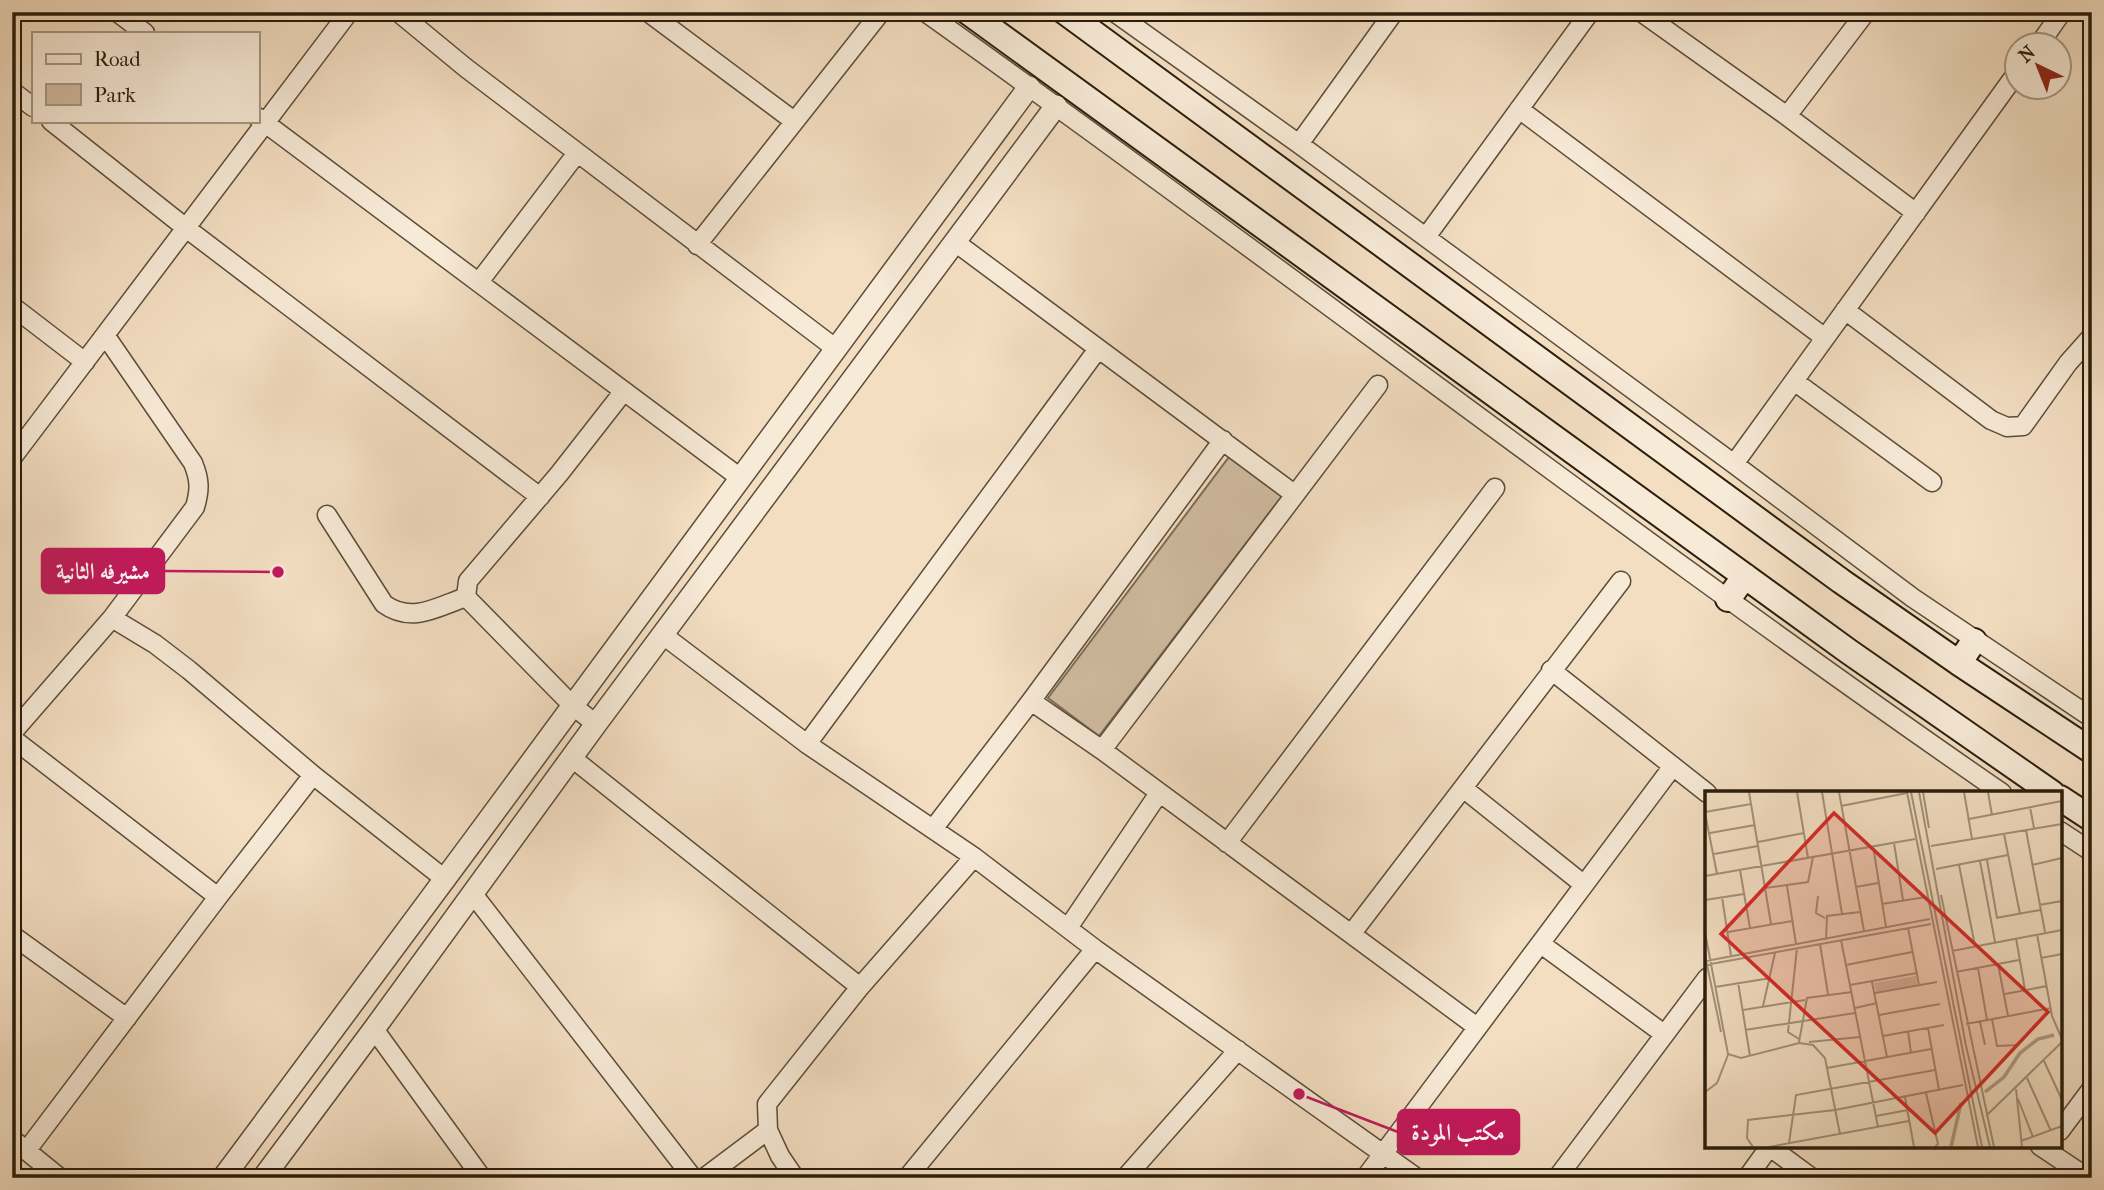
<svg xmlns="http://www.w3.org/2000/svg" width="2104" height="1190" viewBox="0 0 2104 1190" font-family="'IM FELL French Canon',Amiri,serif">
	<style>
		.green { fill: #d1bda3; stroke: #7e6d57; stroke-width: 2 }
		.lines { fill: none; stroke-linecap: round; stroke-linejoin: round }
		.stream { stroke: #7a6954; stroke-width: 5 }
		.minor-casing { stroke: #5c4d39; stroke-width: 21 }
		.tertiary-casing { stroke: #5c4d39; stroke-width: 24 }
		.secondary-casing { stroke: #2a1d0b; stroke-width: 28 }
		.minor { stroke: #f7ead7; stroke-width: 18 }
		.tertiary { stroke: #f7ead7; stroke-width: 21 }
		.secondary { stroke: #f7ead7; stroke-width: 24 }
		.inset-river { fill: none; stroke: #af9c84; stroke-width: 3.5 }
		.inset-road { fill: none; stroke: #a39179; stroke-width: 2 }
		.view { fill: #d62828; fill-opacity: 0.15; stroke: #d62828; stroke-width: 3.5 }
		.inset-edge { fill: none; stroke: #2a1d0b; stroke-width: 3.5 }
		.leader { fill: none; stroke: #c2185b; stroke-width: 2.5 }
		.callout-dot { fill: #c2185b; stroke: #f7ead7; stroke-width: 2.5 }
		.callout { fill: #c2185b; stroke: #c2185b; stroke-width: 2.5 }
		.callout-label { font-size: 23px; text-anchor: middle; font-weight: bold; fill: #fff }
	</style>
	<rect width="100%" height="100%" fill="#f3dec2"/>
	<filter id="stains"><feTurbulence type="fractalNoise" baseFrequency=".00286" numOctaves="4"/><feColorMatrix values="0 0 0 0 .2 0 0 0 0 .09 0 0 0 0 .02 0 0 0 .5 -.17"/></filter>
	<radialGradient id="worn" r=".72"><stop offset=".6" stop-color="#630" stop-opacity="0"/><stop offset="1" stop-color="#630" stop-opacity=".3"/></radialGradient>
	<path class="green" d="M1229,457L1282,496L1099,736L1048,698Z"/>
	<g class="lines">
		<path class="stream" d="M2092,910L2086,935L2092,946"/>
		<defs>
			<path id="minor" d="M117,12L145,33
				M398,12L466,68L835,348
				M648,12L794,121
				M925,12C1286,269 1637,541 2002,793
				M1114,12L1299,144L1734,464L1913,598L2092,718
				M1641,12L1787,116L1916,213
				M2038,46L2062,12
				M12,91L33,107
				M1519,109L1825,338
				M1787,116L1866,12
				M257,117L739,477
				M51,121L186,228L540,497
				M1299,144L1394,12
				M1426,237L1590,12
				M955,242L1294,494
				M697,245L881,12
				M479,282L577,153
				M12,306L85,362
				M1845,310L1991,420L2007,427L2023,426L2068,363L2092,336
				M1794,381L1932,482
				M12,458L349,12
				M1734,464L2016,74
				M327,515L384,604C412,624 437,607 466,597
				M112,618L155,644L189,670L313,775L446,880
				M663,635L807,744L974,857L1095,949L1417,1178
				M1551,670L1707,793
				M1031,701L1102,750L1477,1027
				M596,724L573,706L466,597L468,581L559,474L624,391
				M12,733L112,618L195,507C200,490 200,480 193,463L105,335
				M12,738L218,897
				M807,744L1098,349
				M1102,750L1378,385
				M572,758L860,987
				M1463,788L1583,884
				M933,829L1031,701L1223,440
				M2060,831L2092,852
				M1227,843L1495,488
				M473,894L693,1178
				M1068,928L1159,793
				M1352,933L1621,581
				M12,935L127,1018
				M1541,944L1664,1034
				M374,1029L482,1178
				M2060,1131L2092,1088
				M12,1139L60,1178
				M2040,1146L2088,1178
				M1770,1147L1812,1178
				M27,1150L218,897L313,775
				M704,1178L768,1130
				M795,1178L780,1156L768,1130L767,1104L860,987L974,857
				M907,1178L1095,949
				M1125,1178L1238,1050
				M1365,1178L1673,766
				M1557,1178L1707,978
				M1747,1178L1770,1146"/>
			<path id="tertiary" d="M223,1178C494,816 759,449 1029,87
				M263,1178L374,1029L596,724L1056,106"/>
			<path id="secondary" d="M968,12L1848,651L2052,793
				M1065,12L1841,581L1959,663L2092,751
				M1728,599L1745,576
				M1959,663L1974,641
				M2060,798L2092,819"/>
		</defs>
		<use href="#minor" class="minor-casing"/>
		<use href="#tertiary" class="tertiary-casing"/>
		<use href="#secondary" class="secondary-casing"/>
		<use href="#minor" class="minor"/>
		<use href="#tertiary" class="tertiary"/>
		<use href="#secondary" class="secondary"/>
	</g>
	<g transform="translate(1705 791)">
		<rect width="357" height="357" fill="#f3dec2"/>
		<path d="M211,185L212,194L171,201L169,192Z" fill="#d1bda3"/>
		<path class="inset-river" d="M280,301L299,286L315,262L333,248L349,244M246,356L256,312"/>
		<path class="inset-road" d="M44,1L66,133M92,1L103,67M117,1L137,123M134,1L159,140M202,1L273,356M206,1L277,356M214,1L261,255L285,356M218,1L224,37M259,1L267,48M283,1L287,24M136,15L202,2M325,16L329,37M0,21L46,13M0,22L12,83M264,28L357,10M321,39L340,141M5,42L50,34M299,43L315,123M53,51L99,42M189,52L198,109M168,55L181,136M226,55L357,33M9,63L53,55M282,69L292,127M275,70L290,151M254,74L270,155M327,74L357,67M231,78L303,64M35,79L45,137M0,85L210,48M82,95L91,153M151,96L173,92M60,97L103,91L108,66M236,104L289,356M113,105L111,122L120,127M17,106L26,165M0,109L39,103M177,113L221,106M334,114L357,110M291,127L335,119M203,137L214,194M0,141L23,263L36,267L94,252L108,254L120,267L135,343M23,141L87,130M332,143L347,225L357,248M311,147L320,199M121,149L122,125L155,121M136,149L173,336M115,153L123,203M92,157L83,241L94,248M247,160L357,139M0,164L16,241M336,167L357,163M1,170L225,128M293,173L303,225M0,174L226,133M141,174L207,161M273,177L282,229M251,181L314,169M33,191L45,265M167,191L182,266M145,194L212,182M10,196L66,187M170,202L232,191M300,203L342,195M58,215L70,162M150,217L172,212M38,219L100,209M174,224L235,213M287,228L292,255L314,254M275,231L280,254M261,233L346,217M223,237L234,299M40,239L150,222M203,240L206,262M178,245L239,234M94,251L102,207L147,201M104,251L155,246M339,270L357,309M122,277L226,258M322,287L346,340M311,298L317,356M0,301L12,292L23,264M221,302L233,353L230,356M200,306L209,356M313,308L328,346M130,319L258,294M171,325L203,319M281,325L357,251M316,350L357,335M84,352L91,304L230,279M48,356L42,347L43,329L130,319M64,356L204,330"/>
		<path class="view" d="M129,22L343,221L230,342L16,143Z"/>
		<rect width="357" height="357" class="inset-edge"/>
	</g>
	<path class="leader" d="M278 572L164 571M1299 1094L1398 1132"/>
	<g class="callout-dot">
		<circle cx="278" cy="572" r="7"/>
		<circle cx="1299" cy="1094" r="7"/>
	</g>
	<g class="callout">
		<rect x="42" y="549" width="122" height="44" rx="7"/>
		<rect x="1398" y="1110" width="121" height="44" rx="7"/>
	</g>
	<g class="callout-label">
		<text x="103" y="579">مشيرفه الثانية</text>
		<text x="1458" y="1140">مكتب المودة</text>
	</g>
	<rect width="2104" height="1190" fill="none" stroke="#f3dec2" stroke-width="42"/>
	<rect x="14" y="14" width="2076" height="1162" fill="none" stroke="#2a1d0b" stroke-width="3.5"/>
	<rect x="21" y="21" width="2062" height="1148" fill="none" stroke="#2a1d0b" stroke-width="2"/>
	<rect x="32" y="32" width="228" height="91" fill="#f7ead7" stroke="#a59885" stroke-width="2"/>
	<rect x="46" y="54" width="35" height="10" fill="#f7ead7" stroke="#a59885" stroke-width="2"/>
	<text x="94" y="66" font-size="21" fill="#2a1d0b">Road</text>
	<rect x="46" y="84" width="35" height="21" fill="#d1bda3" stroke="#a59885" stroke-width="2"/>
	<text x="94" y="102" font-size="21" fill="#2a1d0b">Park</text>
	<g transform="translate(2038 66) rotate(317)"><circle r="33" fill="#f7ead7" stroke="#a59885" stroke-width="2"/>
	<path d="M0-5L12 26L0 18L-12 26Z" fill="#8f2418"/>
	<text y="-10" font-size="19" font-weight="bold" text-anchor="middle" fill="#2a1d0b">N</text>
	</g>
	<rect width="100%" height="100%" filter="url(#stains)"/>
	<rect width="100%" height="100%" fill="url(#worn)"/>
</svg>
